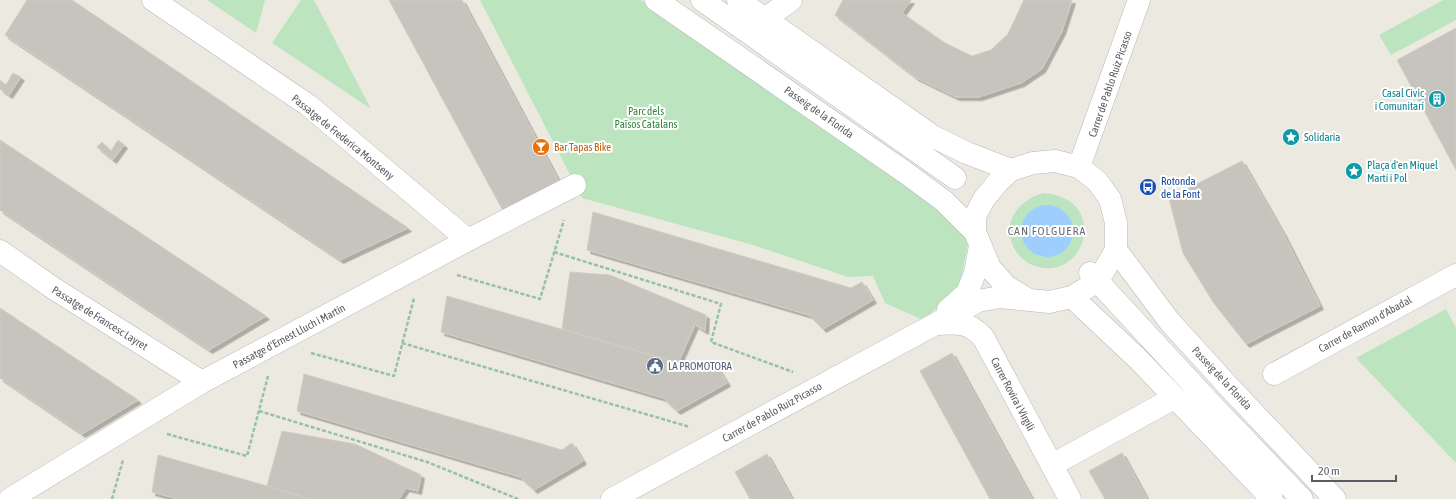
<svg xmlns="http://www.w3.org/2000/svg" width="1456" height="499" viewBox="0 0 1456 499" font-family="'Asap Condensed',sans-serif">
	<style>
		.green { fill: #bce4bf; fill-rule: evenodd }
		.water { fill: #9ecefe }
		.building { fill: #c7c4be; stroke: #d1ccbf; filter: url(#shadow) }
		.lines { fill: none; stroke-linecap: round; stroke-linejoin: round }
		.street-casing { stroke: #b6b8bd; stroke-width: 23 }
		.path { stroke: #95c2a4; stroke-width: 2.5; stroke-dasharray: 4 2; stroke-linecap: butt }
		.street { stroke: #fff; stroke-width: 22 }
		.labels { text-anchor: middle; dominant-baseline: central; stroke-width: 4; stroke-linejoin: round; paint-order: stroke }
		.street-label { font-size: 11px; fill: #595c61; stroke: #fff }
		.culture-label { font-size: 11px; fill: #0d838f; stroke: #fff; text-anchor: start }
		.park-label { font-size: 11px; fill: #35843e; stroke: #fff }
		.food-label { font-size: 11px; fill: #c56008; stroke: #fff; text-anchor: start }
		.transit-label { font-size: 11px; fill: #164399; stroke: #fff; text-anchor: start }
		.service-label { font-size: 11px; fill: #4e5e75; stroke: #fff; text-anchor: start }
		.neighbourhood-label { font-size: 12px; letter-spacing: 1px; fill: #6a6e73; stroke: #fff }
	</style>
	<defs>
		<filter id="shadow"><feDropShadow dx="3.5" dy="3.5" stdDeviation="0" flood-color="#0004"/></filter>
	</defs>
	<rect width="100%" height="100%" fill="#eceae0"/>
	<path class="green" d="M207,0H265L256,33Z
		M301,0H314L371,109L272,43Z
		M480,0H641L960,218L970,234L959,289L923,320L885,303L873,276L848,277L753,245L582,198Z
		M1443,0H1456V20L1391,55L1379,35Z
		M1043,193C1111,198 1086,283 1035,266C1025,263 1017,255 1013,246C1002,221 1019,200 1043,193ZM1022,225H1072L1073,234L1070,242L1042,257C1026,251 1020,241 1022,225Z
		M1446,309L1456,328V463L1356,358Z"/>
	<path class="water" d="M1021 231a26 26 0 1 1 52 0a26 26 0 1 1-52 0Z"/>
	<path class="building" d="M27,0H72L408,228L340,260L5,35Z
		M389,0H462L564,191L508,220Z
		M843,0H911L902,13L945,43L972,56L991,50L1008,34L1024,0H1072L1062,31L1042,69L1021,83L979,97H956L915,77L835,15Z
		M1456,28V170L1397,60Z
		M13,73L21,77L9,95L0,89V80L6,85Z
		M0,140L266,316L209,350L0,210Z
		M118,140L124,145L113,160L97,147L102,142L111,151Z
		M1242,161L1283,233L1320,306L1246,344L1213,302L1183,253L1169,198Z
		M593,212L851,288L862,282L873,300L823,329L809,315L587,250Z
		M570,272L610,275L706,315L705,331L695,325L678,363L562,329Z
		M447,296L705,371L716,365L727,383L677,411L663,398L441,332Z
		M0,308L138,400L82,434L0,378Z
		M952,353L1032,499H990L920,371Z
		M304,374L562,450L572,443L583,461L534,490L520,477L297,411Z
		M282,431L355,444L421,475L418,491L406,488L399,499H310L267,486Z
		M1122,453L1147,499H1105L1089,471Z
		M767,454L792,499H750L735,472Z
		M158,455L267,486L310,499H178L152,492Z"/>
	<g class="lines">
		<defs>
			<path id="street" d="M153,0L308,105L468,240
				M656,0L906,173L944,201L975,232
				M702,0L955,178
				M738,0L934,137L967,153L1011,170
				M765,19L791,0
				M1079,167L1139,0
				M1116,250L1170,322L1230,388L1335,499
				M0,251L53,288L202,382
				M1090,273L1212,405L1302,499
				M1072,297L1138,359L1272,499
				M948,310L967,293L975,273L980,246
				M936,324C958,323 967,321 983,337L1070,499
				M1274,374L1456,275
				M1052,465L1174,398
				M10,499L202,382L468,240L575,185
				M612,499L978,301L1000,297L1049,302L1072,297L1098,281L1116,250V223L1110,199L1097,181L1079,167L1055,161L1033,163L1011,170L998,182L984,199L975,216V232L990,268L1007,287L1029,300"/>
		</defs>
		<use href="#street" class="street-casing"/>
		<path class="path" d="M554,252L721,304L711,342L793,372
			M457,275L540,299L564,220
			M402,343L690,427
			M311,353L394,376L414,298
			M259,411L427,462L518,499
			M167,434L247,456L268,376
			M112,499L123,460"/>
		<use href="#street" class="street"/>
	</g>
	<defs>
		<symbol id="building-disc" viewBox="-11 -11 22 22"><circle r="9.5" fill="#0f9aa8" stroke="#fff"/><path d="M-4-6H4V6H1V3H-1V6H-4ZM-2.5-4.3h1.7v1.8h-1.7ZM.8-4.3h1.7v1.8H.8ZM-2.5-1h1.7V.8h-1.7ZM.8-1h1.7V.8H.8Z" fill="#fff"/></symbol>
		<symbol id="sight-disc" viewBox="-11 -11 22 22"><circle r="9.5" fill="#0f9aa8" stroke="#fff"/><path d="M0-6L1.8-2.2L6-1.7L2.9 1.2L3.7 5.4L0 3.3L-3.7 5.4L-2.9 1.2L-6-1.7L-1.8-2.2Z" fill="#fff"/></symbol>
		<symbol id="bar-disc" viewBox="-11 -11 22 22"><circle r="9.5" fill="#e8710a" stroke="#fff"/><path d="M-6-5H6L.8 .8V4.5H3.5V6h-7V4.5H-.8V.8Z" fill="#fff"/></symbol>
		<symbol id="bus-disc" viewBox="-11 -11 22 22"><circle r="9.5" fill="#1a4fb4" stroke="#fff"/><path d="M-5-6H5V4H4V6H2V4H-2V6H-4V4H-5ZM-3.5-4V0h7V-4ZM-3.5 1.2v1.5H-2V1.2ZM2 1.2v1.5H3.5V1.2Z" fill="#fff"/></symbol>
		<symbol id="civic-disc" viewBox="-11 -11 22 22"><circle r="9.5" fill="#5c6f8a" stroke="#fff"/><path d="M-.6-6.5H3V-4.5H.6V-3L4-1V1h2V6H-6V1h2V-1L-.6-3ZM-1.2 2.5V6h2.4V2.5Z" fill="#fff"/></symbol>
	</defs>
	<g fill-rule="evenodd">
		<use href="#building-disc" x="1427" y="89" width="20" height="20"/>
		<use href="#sight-disc" x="1281" y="127" width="20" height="20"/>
		<use href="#bar-disc" x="531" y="137" width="20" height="20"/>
		<use href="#sight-disc" x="1344" y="161" width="20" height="20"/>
		<use href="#bus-disc" x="1138" y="177" width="20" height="20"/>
		<use href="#civic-disc" x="645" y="356" width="20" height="20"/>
	</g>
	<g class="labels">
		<g class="street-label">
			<text transform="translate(1110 84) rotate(-71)">Carrer de Pablo Ruiz Picasso</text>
			<text transform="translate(819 112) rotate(35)">Passeig de la Florida</text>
			<text transform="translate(343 137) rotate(39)">Passatge de Frederica Montseny</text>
			<text transform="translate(100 318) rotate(32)">Passatge de Francesc Layret</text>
			<text transform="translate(1365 324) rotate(-29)">Carrer de Ramon d'Abadal</text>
			<text transform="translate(289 336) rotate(-28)">Passatge d'Ernest Lluch i Martín</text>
			<text transform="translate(1222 378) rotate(47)">Passeig de la Florida</text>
			<text transform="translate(1013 394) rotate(62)">Carrer Rovira i Virgili</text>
			<text transform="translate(772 412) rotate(-29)">Carrer de Pablo Ruiz Picasso</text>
		</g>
		<g class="culture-label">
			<text x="1424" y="93" text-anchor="end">Casal Cívic<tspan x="1424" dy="13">i Comunitari</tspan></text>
			<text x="1304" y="137">Solidaria</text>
			<text x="1367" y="165">Plaça d'en Miquel<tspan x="1367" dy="13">Martí i Pol</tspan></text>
		</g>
		<g class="park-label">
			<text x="646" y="111">Parc dels<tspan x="646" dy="13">Països Catalans</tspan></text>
		</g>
		<g class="food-label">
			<text x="554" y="147">Bar Tapas Bike</text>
		</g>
		<g class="transit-label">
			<text x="1161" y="181">Rotonda<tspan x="1161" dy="13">de la Font</tspan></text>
		</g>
		<g class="service-label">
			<text x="668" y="366">LA PROMOTORA</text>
		</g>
		<g class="neighbourhood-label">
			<text x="1047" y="231">CAN FOLGUERA</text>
		</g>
	</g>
	<path d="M1312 475v6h84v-6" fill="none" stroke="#595c61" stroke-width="2"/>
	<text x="1318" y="475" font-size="12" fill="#595c61" stroke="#ffffff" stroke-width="3" paint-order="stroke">20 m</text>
</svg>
